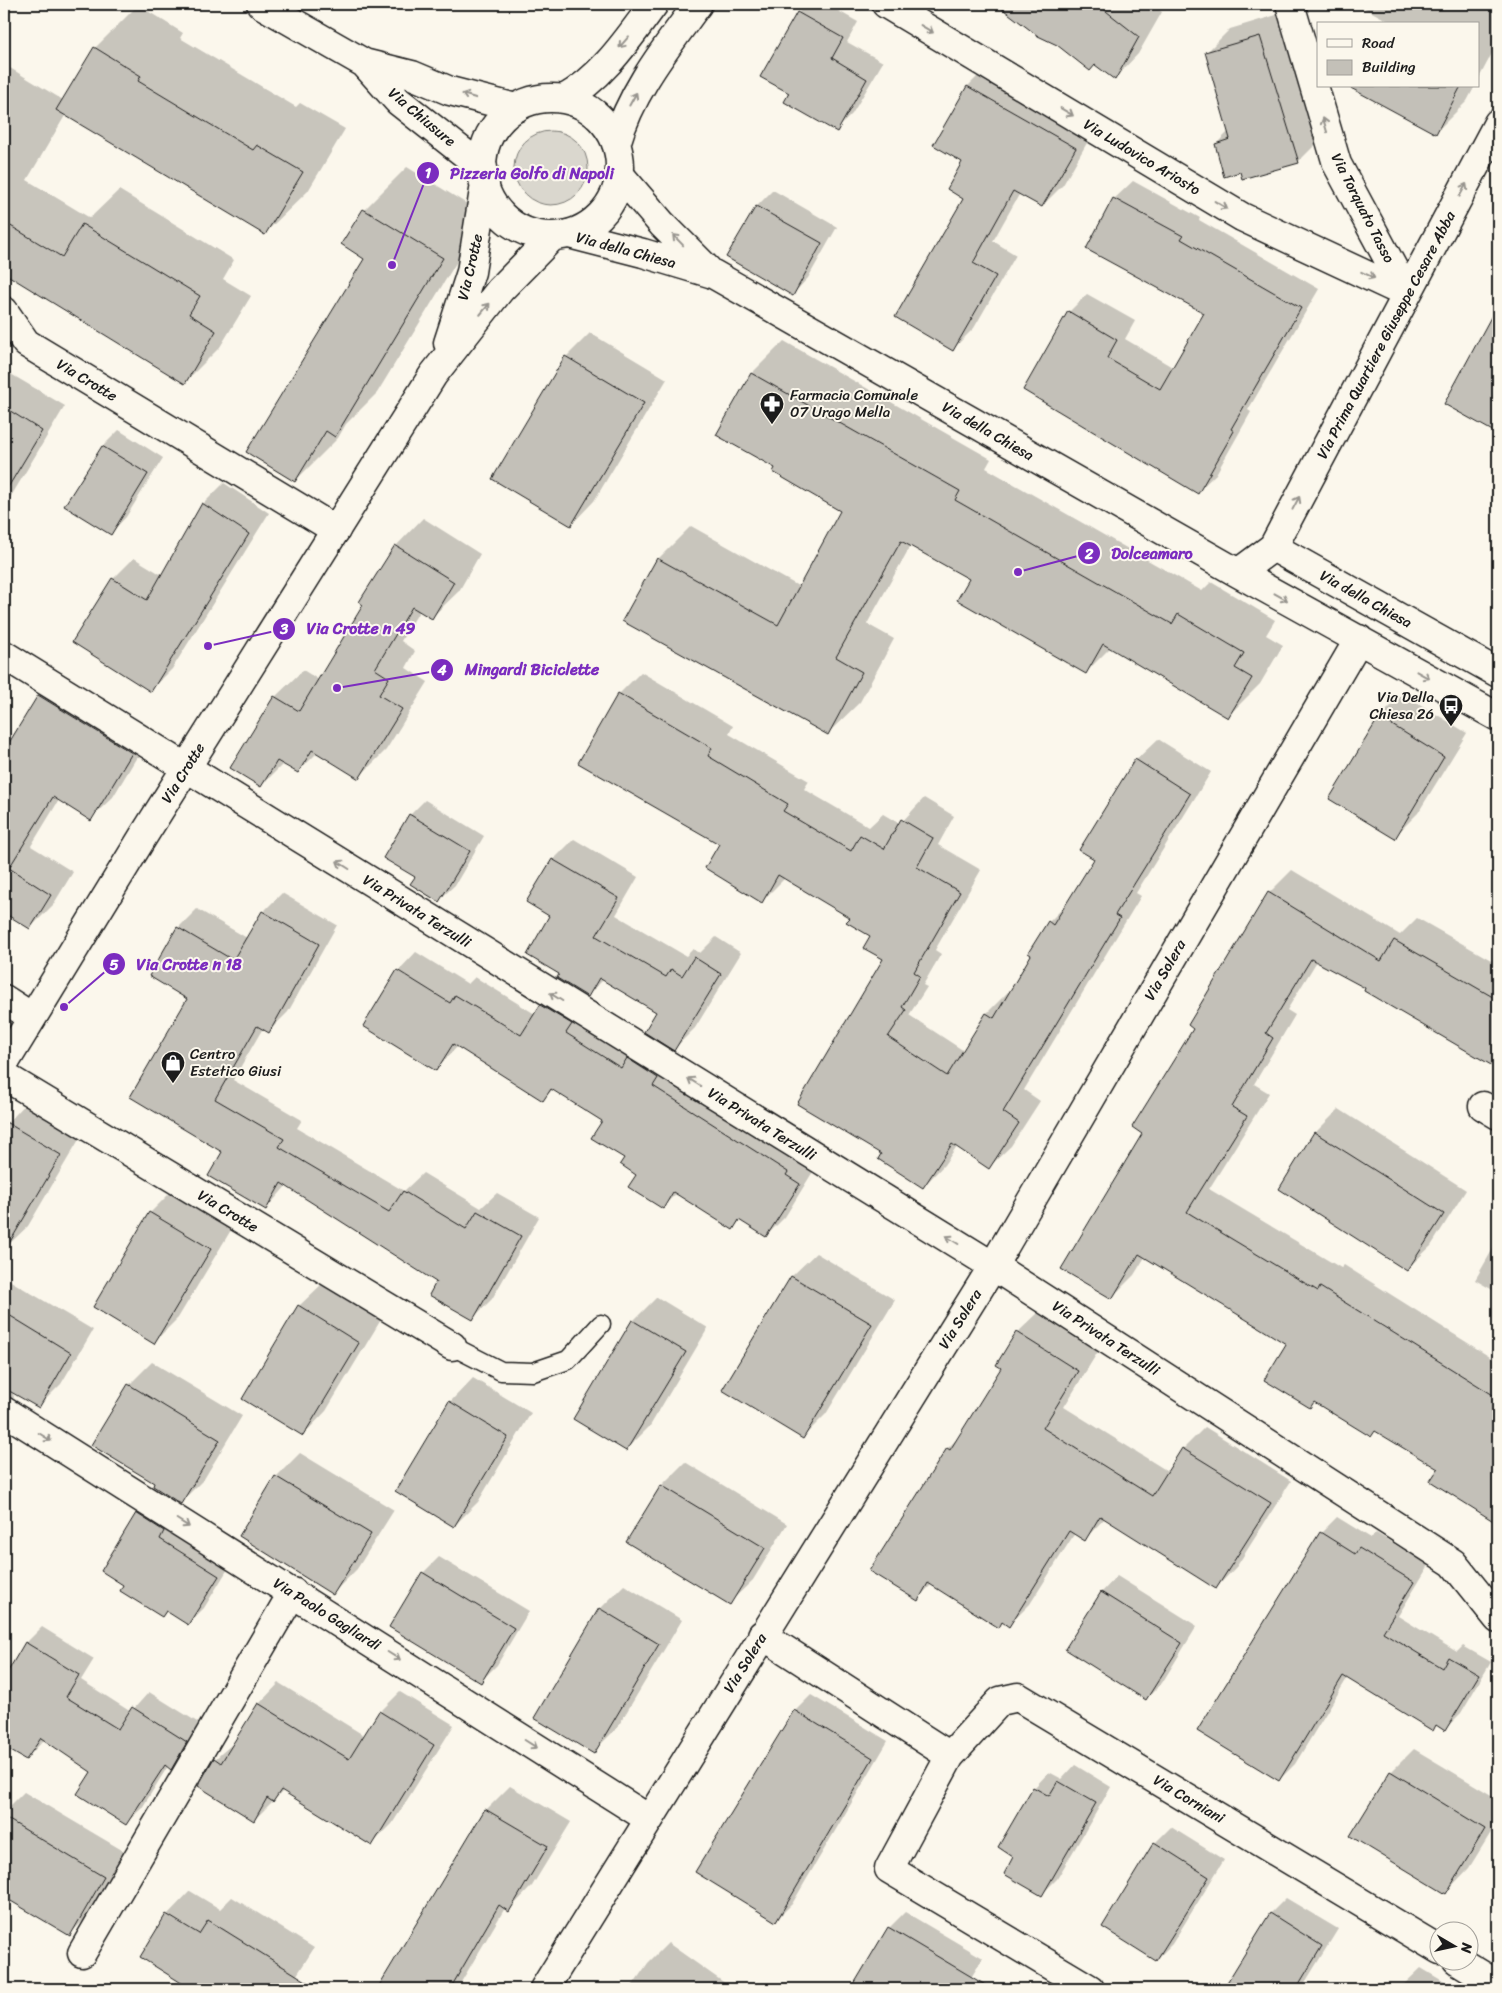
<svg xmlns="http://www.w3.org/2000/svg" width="1502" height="1993" viewBox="0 0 1502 1993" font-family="Sriracha,sans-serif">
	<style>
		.green { fill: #dad7ce; stroke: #7b7a75 }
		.shadow { fill: #0003 }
		.building { fill: #c3c0b8; stroke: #1c1c1c }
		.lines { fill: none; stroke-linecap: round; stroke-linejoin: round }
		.service-casing { stroke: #1c1c1c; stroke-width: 21 }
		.minor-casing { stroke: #1c1c1c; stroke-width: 31 }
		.tertiary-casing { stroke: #1c1c1c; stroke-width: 31 }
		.service { stroke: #fbf7ec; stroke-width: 18 }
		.minor { stroke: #fbf7ec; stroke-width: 28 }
		.tertiary { stroke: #fbf7ec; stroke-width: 28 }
		.oneway { stroke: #97948e }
		.labels { text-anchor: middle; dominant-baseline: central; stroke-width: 4; stroke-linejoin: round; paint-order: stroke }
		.street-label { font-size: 15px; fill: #1c1c1c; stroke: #fbf7ec }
		.poi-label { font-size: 15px; fill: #1c1c1c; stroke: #fbf7ec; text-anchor: start }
		.leader { fill: none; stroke: #7b2cbf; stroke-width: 2 }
		.callout-dot { fill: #7b2cbf; stroke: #fbf7ec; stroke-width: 2 }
		.mark-label { font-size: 15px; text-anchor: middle; font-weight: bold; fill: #fff }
		.callout-label { font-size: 16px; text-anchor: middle; font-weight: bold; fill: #7b2cbf; stroke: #fbf7ec; stroke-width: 4; stroke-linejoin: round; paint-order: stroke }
	</style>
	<rect width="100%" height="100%" fill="#fbf7ec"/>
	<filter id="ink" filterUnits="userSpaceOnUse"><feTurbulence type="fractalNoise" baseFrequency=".02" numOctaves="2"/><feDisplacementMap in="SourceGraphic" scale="10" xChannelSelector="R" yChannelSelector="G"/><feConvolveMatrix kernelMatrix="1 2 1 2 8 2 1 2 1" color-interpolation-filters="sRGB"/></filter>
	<g filter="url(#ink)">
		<path class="green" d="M514 168a37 37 0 1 1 74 0a37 37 0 1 1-74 0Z"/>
		<path class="shadow" d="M807,4H826L858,22L847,42L883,62L852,114L836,130L791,93L798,13Z
			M931,4H941L937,8Z
			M1030,4H1151L1162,12L1138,54L1115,78L1096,64L1057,44L1018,20Z
			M1357,4H1498V42L1478,80V24H1394Z
			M138,5L183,33L180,38L296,107L300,103L345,129L308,191L265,233L66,114L27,180L90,218L119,190L234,260L223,279L251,296L220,347L185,382L4,272V75L10,68L63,100L95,48Z
			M1283,13L1322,138L1298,162L1241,171L1216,144L1229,131L1206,53L1230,29Z
			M989,65L1096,127L1063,185L1042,206L1020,193L993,241L1016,255L974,328L953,349L965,199L964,161L935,144L968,86Z
			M1377,86H1475L1467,101L1436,132Z
			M407,167L485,215L377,393L346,424L338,438L295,481L365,258L364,210Z
			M1133,181L1200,218L1199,220L1319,289L1248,410L1251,412L1216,474L1197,492L1069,312L1087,294L1135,321L1125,339L1174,368L1206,313L1114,199Z
			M773,190L837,227L808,278L793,294L728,257L757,206Z
			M1498,321V432L1445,403L1481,339Z
			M590,333L667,379L594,501L571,525L566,357Z
			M784,341L991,459L986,468L1202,591L1211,582L1275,620L1266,635L1283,645L1260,684L1228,716L1111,647L1086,672L971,579L911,545L867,624L894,639L860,702L827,734L624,621L658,559L691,526L800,587L842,511L776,468L717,435L752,373Z
			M4,370L65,406L4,508Z
			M119,430L163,458L126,517L111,533L66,506L103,446Z
			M224,483L269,513L172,669L151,690L74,641L113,579L134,558L162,575L203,504Z
			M423,518L480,554L459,591L431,618L420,610L401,641L415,651L406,668L428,682L386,750L359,777L318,752L298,772L284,763L261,786L275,697L303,670L319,680L365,605L396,546Z
			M641,672L733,726L729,734L809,781L804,789L869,827L883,814L900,824L924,798L954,816L938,845L981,870L935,950L941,954L923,985L927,987L909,1015L964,1051L987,1013L1008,992L1010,993L1049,922L1069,902L1096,859L1136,760L1158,739L1211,772L1136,893L1141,896L1024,1090L1040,1101L1011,1146L989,1167L957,1146L944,1165L923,1187L883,1154L885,959L872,935L852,917L785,878L762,901L619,694Z
			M61,674L153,730L113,797L90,819L59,800L31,846L73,872L53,905L30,928L4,911V753L39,696Z
			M1403,694L1467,733L1418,813L1394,837L1380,717Z
			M425,800L484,836L455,885L439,900L410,815Z
			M574,839L638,877L616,915L686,956L693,949L700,953L716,937L741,953L695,1028L674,1049L658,1012L604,979L587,996L561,974L551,916L528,902L553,860Z
			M1292,870L1400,935L1417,918L1498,964V1067L1365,991L1367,988L1317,961L1287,1010L1295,1015L1254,1084L1269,1093L1209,1189L1341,1268L1344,1265L1498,1362V1522L1432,1481L1440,1469L1376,1430L1371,1435L1315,1401L1310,1406L1288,1343L1145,1257L1134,1275L1111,1298L1144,1134L1195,1028L1269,893Z
			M282,893L337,925L288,1012L269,1031L263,1028L233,1080L302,1120L297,1128L404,1191L423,1173L481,1208L497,1193L539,1217L492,1299L473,1318L438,1282L287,1185L266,1209L224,1152L189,998L178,928L197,909L247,938L263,912Z
			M416,952L468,984L475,977L535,1014L560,987L817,1165L785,1217L766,1236L741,1220L733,1228L677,1193L662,1207L625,1158L604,1121L553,1089L543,1099L458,1046L436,1069L398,971Z
			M30,1099L84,1131L28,1226L4,1249V1127Z
			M1339,1109L1466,1190L1431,1246L1407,1269L1281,1188L1315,1133Z
			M174,1189L234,1225L178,1318L154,1342L150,1213Z
			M1498,1240V1293L1475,1280Z
			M816,1253L895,1300L826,1414L803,1437L724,1389L792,1276Z
			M4,1277L93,1330L61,1384L38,1407L12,1391L14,1397L4,1415Z
			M323,1283L382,1318L326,1411L303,1435L299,1306Z
			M657,1297L708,1328L650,1426L626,1450L633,1321Z
			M1039,1312L1099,1350L1064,1407L1169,1472L1183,1449L1205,1427L1291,1481L1237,1566L1216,1588L1105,1518L1085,1539L1075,1533L1030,1604L1009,1625L1003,1622L999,1626L932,1584L917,1599L948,1448L959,1437L1003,1368L1017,1333Z
			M152,1362L242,1416L204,1479L180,1503L156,1483L129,1385Z
			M473,1378L531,1413L478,1502L454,1526L450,1402Z
			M300,1453L394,1510L357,1569L333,1593L240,1536L276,1477Z
			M685,1462L787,1524L753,1580L729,1603L662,1485Z
			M153,1498L234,1559L204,1608L188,1624L167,1611L162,1616L125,1585L137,1514Z
			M1337,1517L1371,1538L1376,1533L1429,1565L1398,1616L1457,1652L1463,1646L1491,1662L1461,1713L1445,1729L1437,1724L1433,1729L1348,1677L1295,1764L1279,1780L1321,1533Z
			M439,1557L529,1611L497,1665L481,1681L391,1627L423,1573Z
			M1117,1576L1197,1626L1162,1683L1146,1699L1102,1592Z
			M624,1585L682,1620L617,1728L593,1752L535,1717L600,1609Z
			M42,1627L94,1659L81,1680L131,1712L149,1692L202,1725L187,1752L171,1768L168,1766L142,1808L126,1823L93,1771L45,1739L26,1759L4,1745V1680L26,1643Z
			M279,1683L365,1736L380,1712L400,1692L454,1725L392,1824L371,1845L284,1790L254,1820L215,1759L237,1740L259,1704Z
			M811,1695L888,1741L792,1904L776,1920L697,1871L795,1711Z
			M1414,1749L1498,1799V1821L1469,1868L1446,1892L1391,1772Z
			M1075,1765L1111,1787L1057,1879L1041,1895L1034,1788L1049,1772L1062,1779Z
			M510,1786L571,1822L532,1886L509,1910L505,1908L457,1989H377L486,1810Z
			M24,1792L127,1853L93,1911L69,1935L4,1895V1812Z
			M1171,1827L1224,1860L1172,1944L1156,1960L1155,1843Z
			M190,1891L220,1909L232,1897L314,1948L288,1989H193L141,1957L167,1915Z
			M1286,1898L1338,1929L1301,1989H1224L1270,1914Z
			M905,1912L983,1958L964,1989H862L855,1985L889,1928Z
			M668,1943L733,1989H630L648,1963Z
			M1421,1968L1456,1989H1399Z"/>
		<path class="building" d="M996,4H1097L1139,37L1115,80L1095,65L1090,71L1057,45L1038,36Z
			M797,12L843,38L832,58L867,79L837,132L784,102L789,93L760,77Z
			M1260,36L1299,163L1242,179L1240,172L1224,177L1215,144L1230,139L1205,52Z
			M94,47L141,76L138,81L253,150L257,145L303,172L265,235L56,110Z
			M967,86L1076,148L1042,207L1013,191L973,263L996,276L953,351L895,317L963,199L947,189L962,162L933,145Z
			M1347,86H1461L1436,134Z
			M1113,198L1183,236L1181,239L1301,308L1231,429L1234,431L1198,494L1023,390L1068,311L1117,340L1107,358L1160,389L1204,313L1086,249Z
			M756,206L822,243L793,296L726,257Z
			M363,209L443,258L335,437L326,431L295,482L246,452L364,259L341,244Z
			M4,222L62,257L82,224L200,296L189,314L216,331L185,384L4,273Z
			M1498,304V434L1444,404Z
			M565,356L644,403L571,526L492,479Z
			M751,373L960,491L955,500L1172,624L1178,614L1244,653L1235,668L1252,678L1228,718L1103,644L1086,674L957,600L969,579L901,541L836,657L862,672L828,735L622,621L657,558L778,625L840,511L773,472L775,468L716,435Z
			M4,407L42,431L4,494Z
			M102,446L148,474L111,535L64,506Z
			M202,503L249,534L151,692L72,642L112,578L147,600Z
			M395,545L454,582L432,619L412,607L375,669L389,678L379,695L402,709L359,779L312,750L298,773L277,761L261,787L230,768L274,696L299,711L363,605L359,602Z
			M618,693L712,748L708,756L788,804L783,811L851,851L860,835L884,849L901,819L933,838L917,867L960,892L914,972L920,976L902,1007L906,1010L888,1037L947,1076L986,1013L994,1018L1031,955L1028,953L1048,921L1053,925L1094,859L1079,850L1135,759L1190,794L1115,915L1120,918L1003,1112L1019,1123L989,1169L952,1144L923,1188L878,1159L881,1154L797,1104L883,959L863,948L870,936L846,922L850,918L778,875L762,903L705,868L719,844L578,763Z
			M38,695L132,753L91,821L53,797L9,868L51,895L30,929L4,913V751Z
			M1379,717L1444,757L1395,839L1329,799Z
			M409,814L470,851L439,902L410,884L415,877L383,858Z
			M552,859L619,898L596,936L666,977L671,969L682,976L694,957L721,974L674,1051L644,1032L656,1012L599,978L588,997L557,978L559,974L527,955L549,916L526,902Z
			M1268,892L1381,961L1394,940L1498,1000V1069L1364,991L1365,988L1311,959L1266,1033L1273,1038L1232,1107L1247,1116L1187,1212L1318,1291L1320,1287L1498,1398V1524L1430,1481L1438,1469L1375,1431L1371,1437L1314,1402L1310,1408L1264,1380L1286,1344L1139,1254L1112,1299L1061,1269L1142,1134L1132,1127L1193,1029L1188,1025Z
			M262,911L319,944L269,1033L257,1026L215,1099L284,1139L279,1147L389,1212L403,1191L466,1229L477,1211L521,1236L473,1320L429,1295L436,1282L281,1183L266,1210L208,1176L222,1152L130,1097L187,999L149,976L177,927L233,960Z
			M397,970L450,1003L455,995L521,1035L540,1005L572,1024L566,1033L621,1068L627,1058L658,1078L653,1086L788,1172L786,1175L800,1184L766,1237L739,1220L733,1230L673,1192L663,1209L628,1187L636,1175L620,1164L624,1158L591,1138L602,1121L551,1089L543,1101L453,1044L436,1071L363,1026Z
			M4,1121L61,1155L4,1252Z
			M1314,1132L1444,1214L1407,1271L1279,1189Z
			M149,1212L211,1249L154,1344L93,1307Z
			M791,1276L872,1324L803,1439L722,1390Z
			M298,1305L359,1343L303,1436L242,1399Z
			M4,1312L71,1353L39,1408L4,1388Z
			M632,1320L686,1352L626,1451L573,1419Z
			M1016,1332L1078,1371L1043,1428L1152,1496L1182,1448L1271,1503L1216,1589L1100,1516L1085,1541L1069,1531L1009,1627L1002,1622L999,1628L928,1583L918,1601L869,1571L947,1448L950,1450L1001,1368L996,1365Z
			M128,1384L220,1440L181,1504L153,1486L154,1483L91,1445Z
			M449,1401L508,1437L454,1527L395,1491Z
			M275,1476L371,1534L333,1595L239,1536Z
			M661,1485L765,1548L730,1605L626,1542Z
			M136,1513L164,1531L160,1539L219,1576L188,1625L166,1611L162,1617L120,1591L123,1585L101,1571Z
			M1320,1532L1355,1554L1359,1548L1414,1582L1383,1632L1442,1668L1448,1657L1479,1675L1445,1731L1436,1725L1433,1731L1343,1676L1279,1781L1197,1731Z
			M422,1572L514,1628L481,1683L389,1627Z
			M1101,1592L1182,1643L1146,1700L1065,1649Z
			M599,1608L659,1644L594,1754L534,1718Z
			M25,1642L79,1675L66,1697L118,1729L132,1707L187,1742L171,1770L165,1765L126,1825L77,1794L91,1772L41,1738L26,1760L4,1747V1678Z
			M258,1703L349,1759L379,1711L434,1745L372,1846L281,1790L273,1802L267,1798L254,1821L198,1786L214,1758L221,1763Z
			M794,1710L873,1758L776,1922L695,1872Z
			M1390,1771L1485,1829L1446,1894L1350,1836Z
			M1058,1781L1096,1803L1042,1896L1004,1874L1013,1857L998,1847L1033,1787L1049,1796Z
			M485,1809L548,1846L509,1912L499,1905L450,1989H377Z
			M4,1817L104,1877L70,1936L4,1897Z
			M1154,1842L1209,1877L1156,1961L1102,1927Z
			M1270,1913L1322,1946L1296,1989H1223Z
			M166,1914L199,1934L208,1920L319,1989H191L140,1957Z
			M888,1927L992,1989H851Z"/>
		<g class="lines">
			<defs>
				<path id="service" d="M452,1346L501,1371L533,1372L568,1360L601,1324"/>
				<path id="minor" d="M261,4L364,63L412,75L450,91L516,108
					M886,4L1242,217L1407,294
					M1290,4L1337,164L1407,294
					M364,63L398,101L483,168
					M620,175L662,224L708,270
					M569,234L643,253L713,274L1238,573L1498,717
					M4,311L26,343L336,530
					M1273,547L1498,673
					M1238,573L1273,547L1498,123
					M4,655L993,1266L1453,1563L1498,1619
					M4,999L32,1017
					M4,1076L452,1346
					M1483,1106L1498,1115
					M4,1411L649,1819
					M762,1635L950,1756
					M82,1953L293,1592
					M1457,1960L1498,1985
					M544,1989L993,1266L1359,639
					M1090,1989L889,1869L950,1756L1000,1701L1018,1697L1440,1950"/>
				<path id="tertiary" d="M482 167a69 69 0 1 1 138 0a69 69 0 1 1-138 0Z
					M564,99C602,78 628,39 654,4
					M616,144C631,91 666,48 698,4
					M448,343L471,272L485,184
					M4,1064L144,835L433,375L500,290L553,236"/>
			</defs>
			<use href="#service" class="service-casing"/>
			<use href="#minor" class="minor-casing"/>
			<use href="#tertiary" class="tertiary-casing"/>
			<use href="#service" class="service"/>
			<use href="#minor" class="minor"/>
			<use href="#tertiary" class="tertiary"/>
		</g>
		<defs><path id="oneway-shaft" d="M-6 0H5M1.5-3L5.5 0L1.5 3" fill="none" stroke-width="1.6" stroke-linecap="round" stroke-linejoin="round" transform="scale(1.25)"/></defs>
		<g class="oneway">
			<use href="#oneway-shaft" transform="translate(927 29) rotate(31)"/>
			<use href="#oneway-shaft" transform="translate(624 42) rotate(131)"/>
			<use href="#oneway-shaft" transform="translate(469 96) rotate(-163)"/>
			<use href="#oneway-shaft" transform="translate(633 99) rotate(-61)"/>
			<use href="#oneway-shaft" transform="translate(1067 112) rotate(31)"/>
			<use href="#oneway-shaft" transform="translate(1325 125) rotate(-106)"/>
			<use href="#oneway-shaft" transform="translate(1463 190) rotate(-62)"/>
			<use href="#oneway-shaft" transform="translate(1221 205) rotate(31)"/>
			<use href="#oneway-shaft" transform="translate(678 240) rotate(-134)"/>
			<use href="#oneway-shaft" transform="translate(1368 275) rotate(25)"/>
			<use href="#oneway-shaft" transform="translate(485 309) rotate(-50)"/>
			<use href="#oneway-shaft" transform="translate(1296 503) rotate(-62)"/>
			<use href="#oneway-shaft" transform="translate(1281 597) rotate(29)"/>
			<use href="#oneway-shaft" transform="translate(1423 675) rotate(29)"/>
			<use href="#oneway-shaft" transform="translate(343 865) rotate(-148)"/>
			<use href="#oneway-shaft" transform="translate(556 997) rotate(-148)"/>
			<use href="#oneway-shaft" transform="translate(694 1082) rotate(-148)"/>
			<use href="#oneway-shaft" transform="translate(952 1240) rotate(-148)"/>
			<use href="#oneway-shaft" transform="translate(45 1437) rotate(32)"/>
			<use href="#oneway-shaft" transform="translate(183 1523) rotate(32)"/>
			<use href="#oneway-shaft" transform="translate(394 1656) rotate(32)"/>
			<use href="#oneway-shaft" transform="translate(531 1744) rotate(32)"/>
		</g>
	</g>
	<defs>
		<symbol id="pharmacy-pin" viewBox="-11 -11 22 30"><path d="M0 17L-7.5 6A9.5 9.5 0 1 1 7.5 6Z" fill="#1c1c1c" stroke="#fbf7ec"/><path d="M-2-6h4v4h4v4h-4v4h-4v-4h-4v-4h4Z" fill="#fff"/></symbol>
		<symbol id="bus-pin" viewBox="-11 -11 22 30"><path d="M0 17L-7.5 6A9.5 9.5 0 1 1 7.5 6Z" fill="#1c1c1c" stroke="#fbf7ec"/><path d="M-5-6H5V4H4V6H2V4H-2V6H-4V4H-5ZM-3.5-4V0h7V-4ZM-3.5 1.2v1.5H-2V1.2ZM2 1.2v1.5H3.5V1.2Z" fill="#fff"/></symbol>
		<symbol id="shop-pin" viewBox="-11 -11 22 30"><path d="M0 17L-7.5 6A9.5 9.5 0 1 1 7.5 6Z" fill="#1c1c1c" stroke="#fbf7ec"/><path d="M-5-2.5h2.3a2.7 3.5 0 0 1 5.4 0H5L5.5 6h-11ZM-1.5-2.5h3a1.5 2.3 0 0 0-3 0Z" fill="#fff"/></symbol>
	</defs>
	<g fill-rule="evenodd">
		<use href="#pharmacy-pin" x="758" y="390" width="28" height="38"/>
		<use href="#bus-pin" x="1437" y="692" width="28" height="38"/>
		<use href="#shop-pin" x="159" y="1049" width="28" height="38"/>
	</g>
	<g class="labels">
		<g class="street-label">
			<text transform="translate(422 117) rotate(40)">Via Chiusure</text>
			<text transform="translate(1142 157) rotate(31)">Via Ludovico Ariosto</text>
			<text transform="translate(1363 208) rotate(63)">Via Torquato Tasso</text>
			<text transform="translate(626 250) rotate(15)">Via della Chiesa</text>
			<text transform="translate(470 267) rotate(-77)">Via Crotte</text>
			<text transform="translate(1386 335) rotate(-62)">Via Prima Quartiere Giuseppe Cesare Abba</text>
			<text transform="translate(87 380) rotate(31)">Via Crotte</text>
			<text transform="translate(988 431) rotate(30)">Via della Chiesa</text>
			<text transform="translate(1366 599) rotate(29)">Via della Chiesa</text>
			<text transform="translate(183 773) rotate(-58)">Via Crotte</text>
			<text transform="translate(417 911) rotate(32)">Via Privata Terzulli</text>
			<text transform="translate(1165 970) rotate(-60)">Via Solera</text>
			<text transform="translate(762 1124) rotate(32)">Via Privata Terzulli</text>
			<text transform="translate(228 1211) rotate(31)">Via Crotte</text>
			<text transform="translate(960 1319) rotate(-58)">Via Solera</text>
			<text transform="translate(1106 1338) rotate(33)">Via Privata Terzulli</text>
			<text transform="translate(327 1614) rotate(32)">Via Paolo Gagliardi</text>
			<text transform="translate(745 1663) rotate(-58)">Via Solera</text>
			<text transform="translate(1189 1799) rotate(31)">Via Corniani</text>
		</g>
		<g class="poi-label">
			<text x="790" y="395">Farmacia Comunale<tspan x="790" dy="17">07 Urago Mella</tspan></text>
			<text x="1434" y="697" text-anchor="end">Via Della<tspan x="1434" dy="17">Chiesa 26</tspan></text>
			<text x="190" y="1054">Centro<tspan x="190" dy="17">Estetico Giusi</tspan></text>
		</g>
	</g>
	<path class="leader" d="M392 265L428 173M1018 572L1089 553M208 646L284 629M337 688L442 670M64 1007L114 964"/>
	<g class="callout-dot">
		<circle cx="392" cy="265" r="5"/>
		<circle cx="1018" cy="572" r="5"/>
		<circle cx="208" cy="646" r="5"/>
		<circle cx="337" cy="688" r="5"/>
		<circle cx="64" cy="1007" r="5"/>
		<circle cx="428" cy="173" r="12"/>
		<circle cx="1089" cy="553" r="12"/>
		<circle cx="284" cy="629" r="12"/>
		<circle cx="442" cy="670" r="12"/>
		<circle cx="114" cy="964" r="12"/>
	</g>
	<g class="mark-label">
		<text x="428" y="178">1</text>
		<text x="1089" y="559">2</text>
		<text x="284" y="634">3</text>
		<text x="442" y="675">4</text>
		<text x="114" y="970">5</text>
	</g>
	<g class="callout-label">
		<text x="532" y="179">Pizzeria Golfo di Napoli</text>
		<text x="1152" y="559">Dolceamaro</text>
		<text x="361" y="634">Via Crotte n 49</text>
		<text x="532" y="675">Mingardi Biciclette</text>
		<text x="189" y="970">Via Crotte n 18</text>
	</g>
	<rect width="1502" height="1993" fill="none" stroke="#fbf7ec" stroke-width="20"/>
	<rect x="10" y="10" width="1482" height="1973" fill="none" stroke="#1c1c1c" stroke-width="2" filter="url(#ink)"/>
	<rect x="1317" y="22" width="162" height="65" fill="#fbf7ec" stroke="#a29f99"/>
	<rect x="1327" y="39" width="25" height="8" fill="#fbf7ec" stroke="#a29f99"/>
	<text x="1362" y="48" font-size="15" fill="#1c1c1c">Road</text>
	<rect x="1327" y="60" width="25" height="15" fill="#c3c0b8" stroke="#a29f99"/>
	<text x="1362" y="72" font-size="15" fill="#1c1c1c">Building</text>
	<g transform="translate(1454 1946) rotate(99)"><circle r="24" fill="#fbf7ec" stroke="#a29f99"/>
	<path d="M0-4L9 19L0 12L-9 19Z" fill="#1c1c1c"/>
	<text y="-8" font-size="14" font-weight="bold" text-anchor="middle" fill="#1c1c1c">N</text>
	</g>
</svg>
